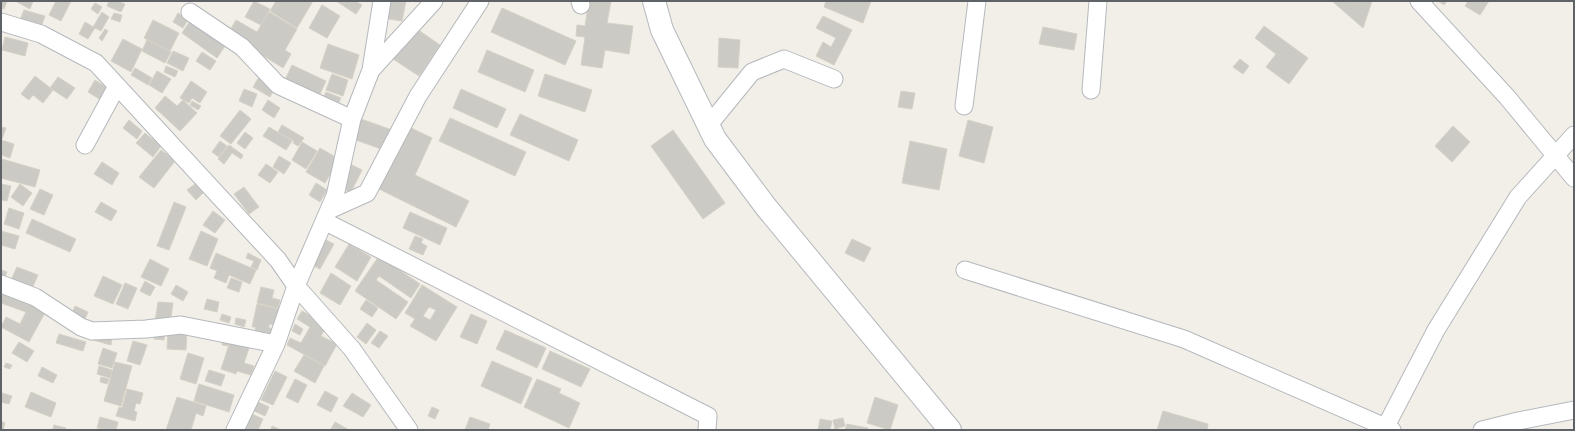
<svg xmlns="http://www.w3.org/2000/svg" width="1575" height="431" viewBox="0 0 1575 431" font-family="'Noto Sans',sans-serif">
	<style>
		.building { fill: #cccac5; stroke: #d6d1c6; fill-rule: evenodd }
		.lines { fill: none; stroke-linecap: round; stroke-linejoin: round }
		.minor-casing { stroke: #b5b8bc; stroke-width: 19 }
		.tertiary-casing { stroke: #b5b8bc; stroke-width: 24 }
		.minor { stroke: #fff; stroke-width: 17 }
		.tertiary { stroke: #fff; stroke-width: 22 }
	</style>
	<rect width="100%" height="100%" fill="#f1efe8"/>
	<path class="building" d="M1,1H7L4,9L1,8Z
		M18,1H33L30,9L17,2Z
		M56,1H71L61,21L49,15Z
		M109,1H117L125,4L121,12L107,6Z
		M254,1L270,9L261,25L245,17Z
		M276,1H313L297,28L270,11Z
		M336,1H355L362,5L356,14Z
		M384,1H406L402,21L382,18Z
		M589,1H611L607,23L633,26L629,54L605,50L602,68L581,65L585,37L576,36L577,25L585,26Z
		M826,1H871L863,23L824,7Z
		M1332,1H1352L1355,3L1356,1H1372L1363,28Z
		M1438,1H1447L1444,5Z
		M1468,1H1489L1480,15L1465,6Z
		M95,3L102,7L98,14L91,9Z
		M322,5L340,16L327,38L309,28Z
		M502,8L576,41L565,65L491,32Z
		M24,10L45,16L41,27L20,20Z
		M102,12L109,17L101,31L93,27Z
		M269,12L297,29L285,50L291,54L283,68L228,34L236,20L257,32Z
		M114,13L122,15L120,22L111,19Z
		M178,13L188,19L183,28L173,22Z
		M823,16L852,30L834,65L816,56L823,42L831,47L836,38L816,28Z
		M153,20L179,33L170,51L144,38Z
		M190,21L225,46L217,58L182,33Z
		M85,22L95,28L88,39L79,34Z
		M1264,26L1308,58L1289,84L1266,67L1276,54L1255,38Z
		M414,27L440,45L419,76L393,59Z
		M1043,27L1077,34L1074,50L1039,44Z
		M105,29L108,31L102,41L99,38Z
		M5,37L28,43L25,56L2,50Z
		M719,38L740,40L738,68L718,67Z
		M123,39L142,49L131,72L111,61Z
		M147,40L171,52L165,63L142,51Z
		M328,44L359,55L352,79L320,68Z
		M487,50L534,70L525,92L478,72Z
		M173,51L189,58L183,71L167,63Z
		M202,52L216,61L210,70L196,61Z
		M1240,59L1249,66L1243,74L1233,67Z
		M292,65L326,81L319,96L285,80Z
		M166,66L178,71L175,77L164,72Z
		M135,68L152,78L148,85L131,75Z
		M157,71L171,79L162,93L149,85Z
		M332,74L348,80L343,96L326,90Z
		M545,74L592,90L585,112L538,96Z
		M35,76L53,90L43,103L33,95L29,100L21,94Z
		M58,77L75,88L67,99L50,88Z
		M259,77L275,87L270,97L253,87Z
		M95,80L112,91L104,102L88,92Z
		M191,81L207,92L200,103L192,98L189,103L180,98Z
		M244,89L257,94L252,107L239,101Z
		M461,89L506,109L497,128L453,108Z
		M901,91L915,93L912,109L898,107Z
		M326,92L341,98L337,106L322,100Z
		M165,96L177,106L183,100L197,113L180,131L155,108Z
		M268,100L280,108L274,118L262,110Z
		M192,101L201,106L198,110L190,105Z
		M240,110L251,119L231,144L220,136Z
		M520,114L578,140L569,161L510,135Z
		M450,118L526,152L515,176L439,141Z
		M361,119L392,130L384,150L353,139Z
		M129,120L142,131L137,139L123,128Z
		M968,120L993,127L984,163L959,156Z
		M282,125L304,138L298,146L293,143L294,141L278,132Z
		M1453,126L1470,142L1452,162L1435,146Z
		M1,127L6,128L2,139H1Z
		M269,127L292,141L286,150L263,136Z
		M409,127L432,138L415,175L469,201L456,227L379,189Z
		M673,130L725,203L703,219L651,146Z
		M245,132L253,138L245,149L237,143Z
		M145,133L161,146L153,157L136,143Z
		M1,140L14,144L10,158L1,155Z
		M220,141L227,146L219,157L212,152Z
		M910,141L947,149L939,190L902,183Z
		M302,142L317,151L306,169L292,160Z
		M229,145L243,155L241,159L232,153L224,164L218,159Z
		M320,148L339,159L325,183L306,172Z
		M161,150L175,161L154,188L139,177Z
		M279,156L291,163L284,174L273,167Z
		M2,159L40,170L35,187L1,178Z
		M102,162L119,173L112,185L94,174Z
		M266,164L278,172L270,183L258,175Z
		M350,164L362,170L351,192L339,187Z
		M316,183L327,190L320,202L309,195Z
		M1,184L11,186L7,201L1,200Z
		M20,184L32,193L23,206L11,197Z
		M195,184L203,193L196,200L187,190Z
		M244,187L259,207L249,214L234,194Z
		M40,189L53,195L44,215L30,209Z
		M101,202L117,211L111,221L95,212Z
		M174,202L186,207L169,250L157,246Z
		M9,208L24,213L19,229L4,224Z
		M213,211L225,220L215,233L203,225Z
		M410,212L447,228L440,245L403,228Z
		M32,219L76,239L70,252L26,233Z
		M1,231L19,236L15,249L1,245Z
		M201,231L218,239L207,266L189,259Z
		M415,236L423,239L421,243L427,246L423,255L409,249Z
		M852,239L871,248L864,262L845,253Z
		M326,240L334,244L320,269L312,265Z
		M349,244L371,257L357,281L335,267Z
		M216,253L256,270L250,284L229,275L226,283L214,278L217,271L210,268Z
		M248,253L261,260L257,270L251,267L254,261L246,258Z
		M379,256L420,284L411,298L379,276L376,280L408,302L396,319L355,291Z
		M150,259L169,269L161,286L141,277Z
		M17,267L38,275L30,293L9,284Z
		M1,270L7,272L3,281H1Z
		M331,273L351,286L340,305L320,293Z
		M103,276L122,285L113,304L94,296Z
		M231,278L242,282L239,292L227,288Z
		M145,281L155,287L150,296L140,291Z
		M125,283L137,288L128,309L116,304Z
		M176,285L188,292L183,301L171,294Z
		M422,285L457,307L436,341L410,326L415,319L405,313ZM429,307L436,310L430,320L423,316Z
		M261,287L274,290L272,298L280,300L278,308L257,303Z
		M1,290L48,307L29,342L1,327L6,317L20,324L26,312L1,303Z
		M207,299L219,302L217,312L204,309Z
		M366,300L378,308L372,317L360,309Z
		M158,302L173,303L170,324L155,322Z
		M257,304L279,309L276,325L269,324V328L275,329L273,338L254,333L256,327H252Z
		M75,306L88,312L84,321L71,316Z
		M302,311L327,325L321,336L337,344L325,366L287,345L290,338L301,343L310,327L297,319Z
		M222,314L231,317L229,323L220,320Z
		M471,314L487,321L477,344L460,337Z
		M236,318L246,320L244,327L235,324Z
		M367,323L376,330L366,344L357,337Z
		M295,324L303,329L300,335L292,331Z
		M155,330L165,331L164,340L154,339Z
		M168,330L187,332L186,350L167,349Z
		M505,330L546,348L537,368L496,349Z
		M380,331L388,336L379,348L371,343Z
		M94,333L112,336L111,345L93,340Z
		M59,334L86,342L83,351L56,343Z
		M223,337L229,339L228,346L222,345Z
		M231,339L250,345L244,363L254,366L251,375L237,371L236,374L221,369Z
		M133,341L147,345L140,365L127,361Z
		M19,342L34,351L27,362L12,353Z
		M103,348L117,353L112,368L98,364Z
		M550,351L590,369L581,387L542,369Z
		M188,353L204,358L196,384L180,379Z
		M304,355L324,366L315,383L294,371Z
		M492,361L532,378L521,404L481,386Z
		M115,362L132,366L121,406L104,401Z
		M6,363L12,365L10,369L4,367Z
		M99,366L112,370L110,378L97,374Z
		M42,367L57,375L53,383L38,376Z
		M209,370L225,375L221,386L205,381Z
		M275,371L287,377L273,405L261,400Z
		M101,377L109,379L107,384L100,382Z
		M295,379L307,385L298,403L286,397Z
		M537,379L561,389L559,393L580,403L569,428L524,407Z
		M199,384L234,395L229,412L194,401Z
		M127,389L143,393L140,404L136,403L134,411L137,412L135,421L116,416L119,407L122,408Z
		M325,391L338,398L331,412L317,405Z
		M31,392L56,403L51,417L25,407Z
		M2,393L12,396L9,404L1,402Z
		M352,393L371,405L363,417L343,406Z
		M177,397L206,406L203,416L196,413L191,430H166Z
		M875,397L898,405L890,430L867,423Z
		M256,401L269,407L265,416L252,410Z
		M432,407L439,410L435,419L428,416Z
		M1163,411L1208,424L1207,430H1157Z
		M252,414L263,419L258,430L244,429Z
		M100,417L118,422L116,430L97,428Z
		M470,417L490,424L488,430H465Z
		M843,418L845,426L835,429L833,420Z
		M820,419L832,421L830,430H818Z
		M1,421L5,423L3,430H1Z
		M335,422L349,430L331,429Z
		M847,424L868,428L867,430H845Z
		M54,425L66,428V430L53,429Z
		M272,426L281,430H271Z"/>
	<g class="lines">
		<defs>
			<path id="minor" d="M580,1L581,5
				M1419,1L1507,97L1574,178
				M190,12L242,47L278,85L352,119
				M1,22L41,34L96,63L278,260L296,286L352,349L409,430
				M372,69L434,1
				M1091,90L1098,1
				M964,106L977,1
				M708,126L752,72L784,59L834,79
				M85,145L117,86
				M329,210L367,193L418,96L480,1
				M324,221L708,416L707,430
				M965,270L1184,339L1392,430
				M1,284L35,297L81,327L92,331L146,329L181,325L276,344
				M235,430L276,344L296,286L335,196L352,119L371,70L382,1
				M1384,430L1436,330L1518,197L1574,135
				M1482,430L1518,421
				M1512,430L1518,421L1574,410"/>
			<path id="tertiary" d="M654,1L662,30L715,139L766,207L950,430"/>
		</defs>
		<use href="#minor" class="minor-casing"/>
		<use href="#tertiary" class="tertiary-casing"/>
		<use href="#minor" class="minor"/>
		<use href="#tertiary" class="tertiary"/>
	</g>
	<rect width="1575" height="431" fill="none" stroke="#5f6368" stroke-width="4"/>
</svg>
